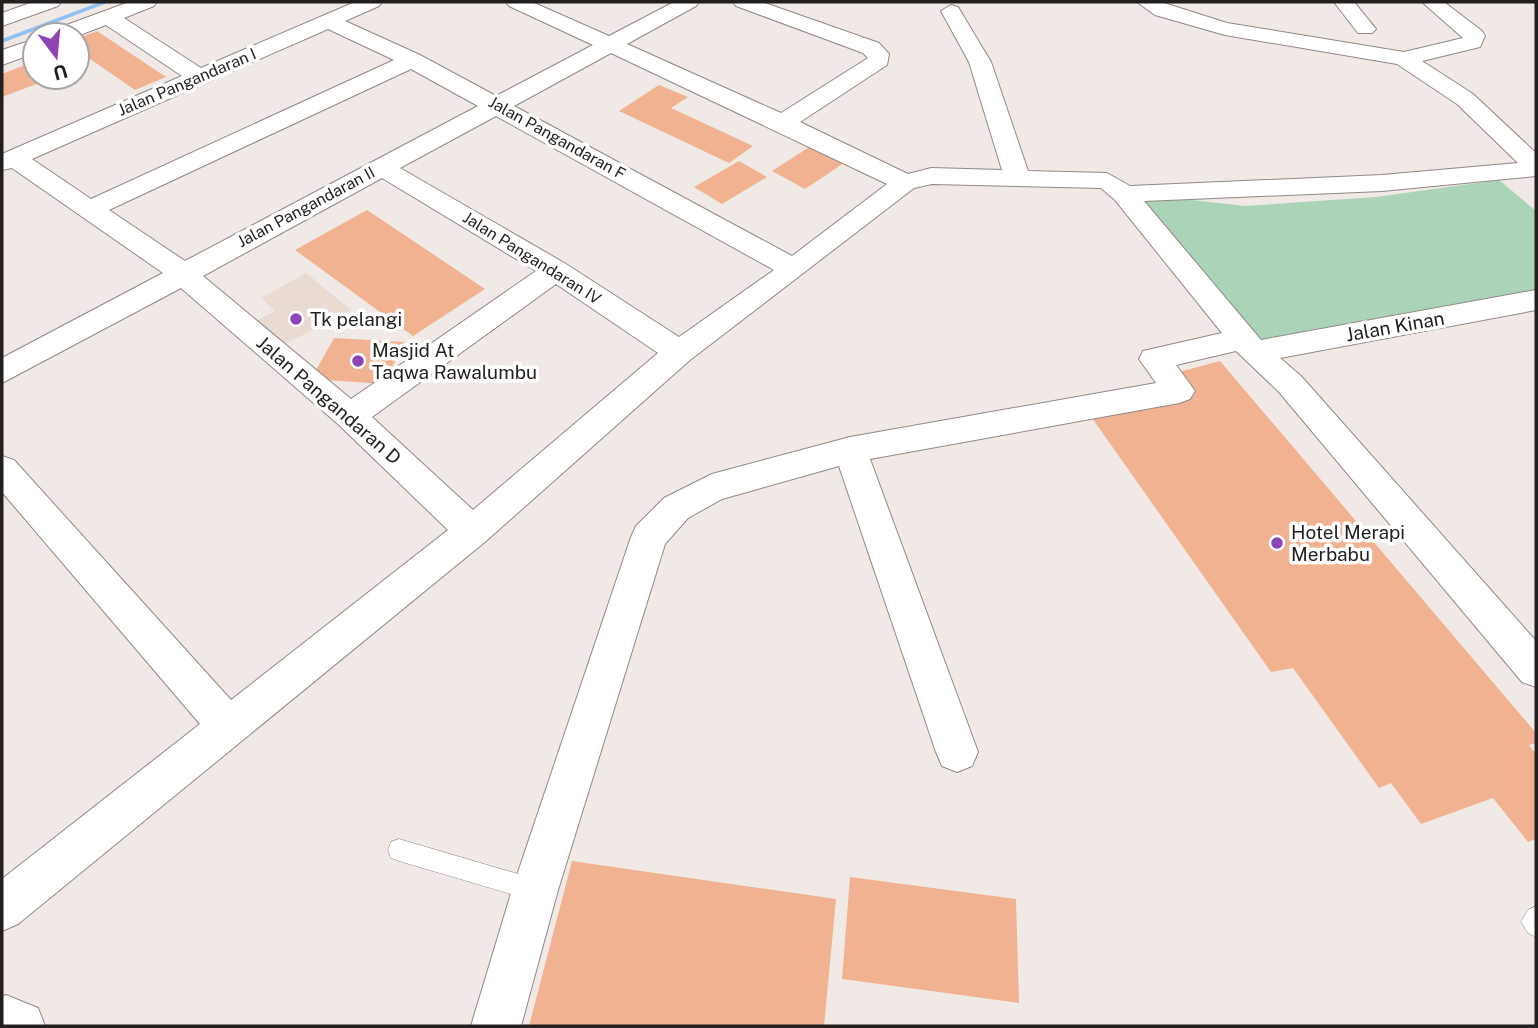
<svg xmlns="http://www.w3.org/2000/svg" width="1538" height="1028" viewBox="0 0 1538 1028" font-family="'Public Sans',sans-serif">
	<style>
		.built { fill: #e9dad2 }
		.green { fill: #abd3b8 }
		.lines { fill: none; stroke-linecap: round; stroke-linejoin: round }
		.stream { fill: #91c1f3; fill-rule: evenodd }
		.building { fill: #f1b291 }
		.lane-casing { stroke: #908986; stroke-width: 1 }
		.street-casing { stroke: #908986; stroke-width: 2 }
		.lane { fill: #fff; fill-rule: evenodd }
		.street { fill: #fff; fill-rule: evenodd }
		.poi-dot { fill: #8f44b6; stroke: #fff; stroke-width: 2.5 }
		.labels { text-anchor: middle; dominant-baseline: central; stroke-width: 7; stroke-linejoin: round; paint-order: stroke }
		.far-street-label { font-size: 16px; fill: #221f1e; stroke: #fff }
		.poi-label { font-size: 19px; fill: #221f1e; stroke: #fff; text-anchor: start }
		.street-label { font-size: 19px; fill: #221f1e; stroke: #fff }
	</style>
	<rect width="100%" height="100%" fill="#f0e9e5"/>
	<path class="built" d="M306,273L351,310L272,351L243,328L275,311L261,298Z"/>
	<path class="green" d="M1499,180L1536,211V298L1258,347L1139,194L1245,206L1376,197Z"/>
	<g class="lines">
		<path class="stream" d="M100,2H110L2,43V39Z"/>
	</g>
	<path class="building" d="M97,31L166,77L135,90L77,50V39Z
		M35,61V77H55L2,97V74Z
		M659,85L688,97L671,108L753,146L729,163L619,111Z
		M811,146L844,163L805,189L772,171Z
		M739,161L767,177L722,204L694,187Z
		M367,210L485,289L413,336L295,250Z
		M334,338L404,342L384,384L311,379Z
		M1220,361L1536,733V743L1529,745L1536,754V839L1528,842L1493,798L1421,824L1391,783L1379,788L1293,668L1271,672L1092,418L1195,395L1179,372Z
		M572,861L836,899L824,1026H529Z
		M850,877L1016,899L1019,1003L842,979Z"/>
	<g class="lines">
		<defs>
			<path id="lane" d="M399,839L535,879L543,882L546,890L543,898L535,901L399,861L391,858L388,850L391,842Z
				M1536,906V937L1528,933L1521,922L1528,910Z"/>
			<path id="street" d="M33,2H61L58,6L2,26V13Z
				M129,2H157L154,6L124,18L201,68L355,2H382L379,6L345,21L420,55L496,96L593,45L509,6L506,2H532L609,36L674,2H699L696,6L627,44L781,113L868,58L863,53L736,6L733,2H762L879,43L889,54L887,65L800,122L908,174L931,168L1002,170L969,62L941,11L951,5L958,7L991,62L1028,171L1107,173L1130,186L1382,175L1518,163L1457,104L1397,64L1225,35L1155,15L1137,2H1161L1227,23L1404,52L1463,38L1422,2H1444L1482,31L1485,36L1480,47L1422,61L1473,94L1536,153V176L1382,191L1144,201L1261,340L1536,290V310L1280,358L1301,376L1536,641V687L1522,682L1279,392L1236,351L1176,365L1195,391L1190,399L1179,403L870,459L978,752L972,766L957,772L942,766L936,752L839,466L722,499L688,518L665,544L558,890L521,1026H471L512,890L631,537L636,526L664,498L712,474L850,437L1156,383L1139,359L1143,351L1222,333L1115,200L1101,188L932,184L914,188L690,360L486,541L18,924L2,931V879L200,724L2,492V456L14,460L231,700L448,530L339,425L181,288L2,383V358L163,273L12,168L2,170V154L182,76L106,25L77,36L50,35L53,30ZM328,29L394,60L91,199L32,159ZM611,53L887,184L792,256L514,106ZM411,69L478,106L185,261L109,210ZM496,116L774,270L679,337L566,264L400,168ZM382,178L536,271L351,399L203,276ZM556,284L658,353L473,510L372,417Z
				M1334,2H1354L1376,29L1372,33H1358Z
				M35,39V53L2,65V50Z
				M6,995L38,1008L45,1026H2V997Z"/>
		</defs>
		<use href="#lane" class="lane-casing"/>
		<use href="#street" class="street-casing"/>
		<use href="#lane" class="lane"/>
		<use href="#street" class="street"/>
	</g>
	<g class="poi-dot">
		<circle cx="296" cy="319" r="7"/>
		<circle cx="358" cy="361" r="7"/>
		<circle cx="1277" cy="543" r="7"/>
	</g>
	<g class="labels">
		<g class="far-street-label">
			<text transform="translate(187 82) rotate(-23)">Jalan Pangandaran I</text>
			<text transform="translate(557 138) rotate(29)">Jalan Pangandaran F</text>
			<text transform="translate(306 207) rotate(-28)">Jalan Pangandaran II</text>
			<text transform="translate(532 258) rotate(32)">Jalan Pangandaran IV</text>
		</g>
		<g class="poi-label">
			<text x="310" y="319">Tk pelangi</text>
			<text x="372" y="350">Masjid At<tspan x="372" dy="22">Taqwa Rawalumbu</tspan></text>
			<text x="1291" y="532">Hotel Merapi<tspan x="1291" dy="22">Merbabu</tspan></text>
		</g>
		<g class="street-label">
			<text transform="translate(1395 326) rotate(-10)">Jalan Kinan</text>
			<text transform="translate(329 400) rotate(41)">Jalan Pangandaran D</text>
		</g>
	</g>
	<rect width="1538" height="1028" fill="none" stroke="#221f1e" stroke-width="7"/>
	<g transform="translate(56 56) rotate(164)"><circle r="33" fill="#ffffff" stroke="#a7a5a5" stroke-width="2"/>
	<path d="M0-5L12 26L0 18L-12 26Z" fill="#8f44b6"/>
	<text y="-10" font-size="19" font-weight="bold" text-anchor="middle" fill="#221f1e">U</text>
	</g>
</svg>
